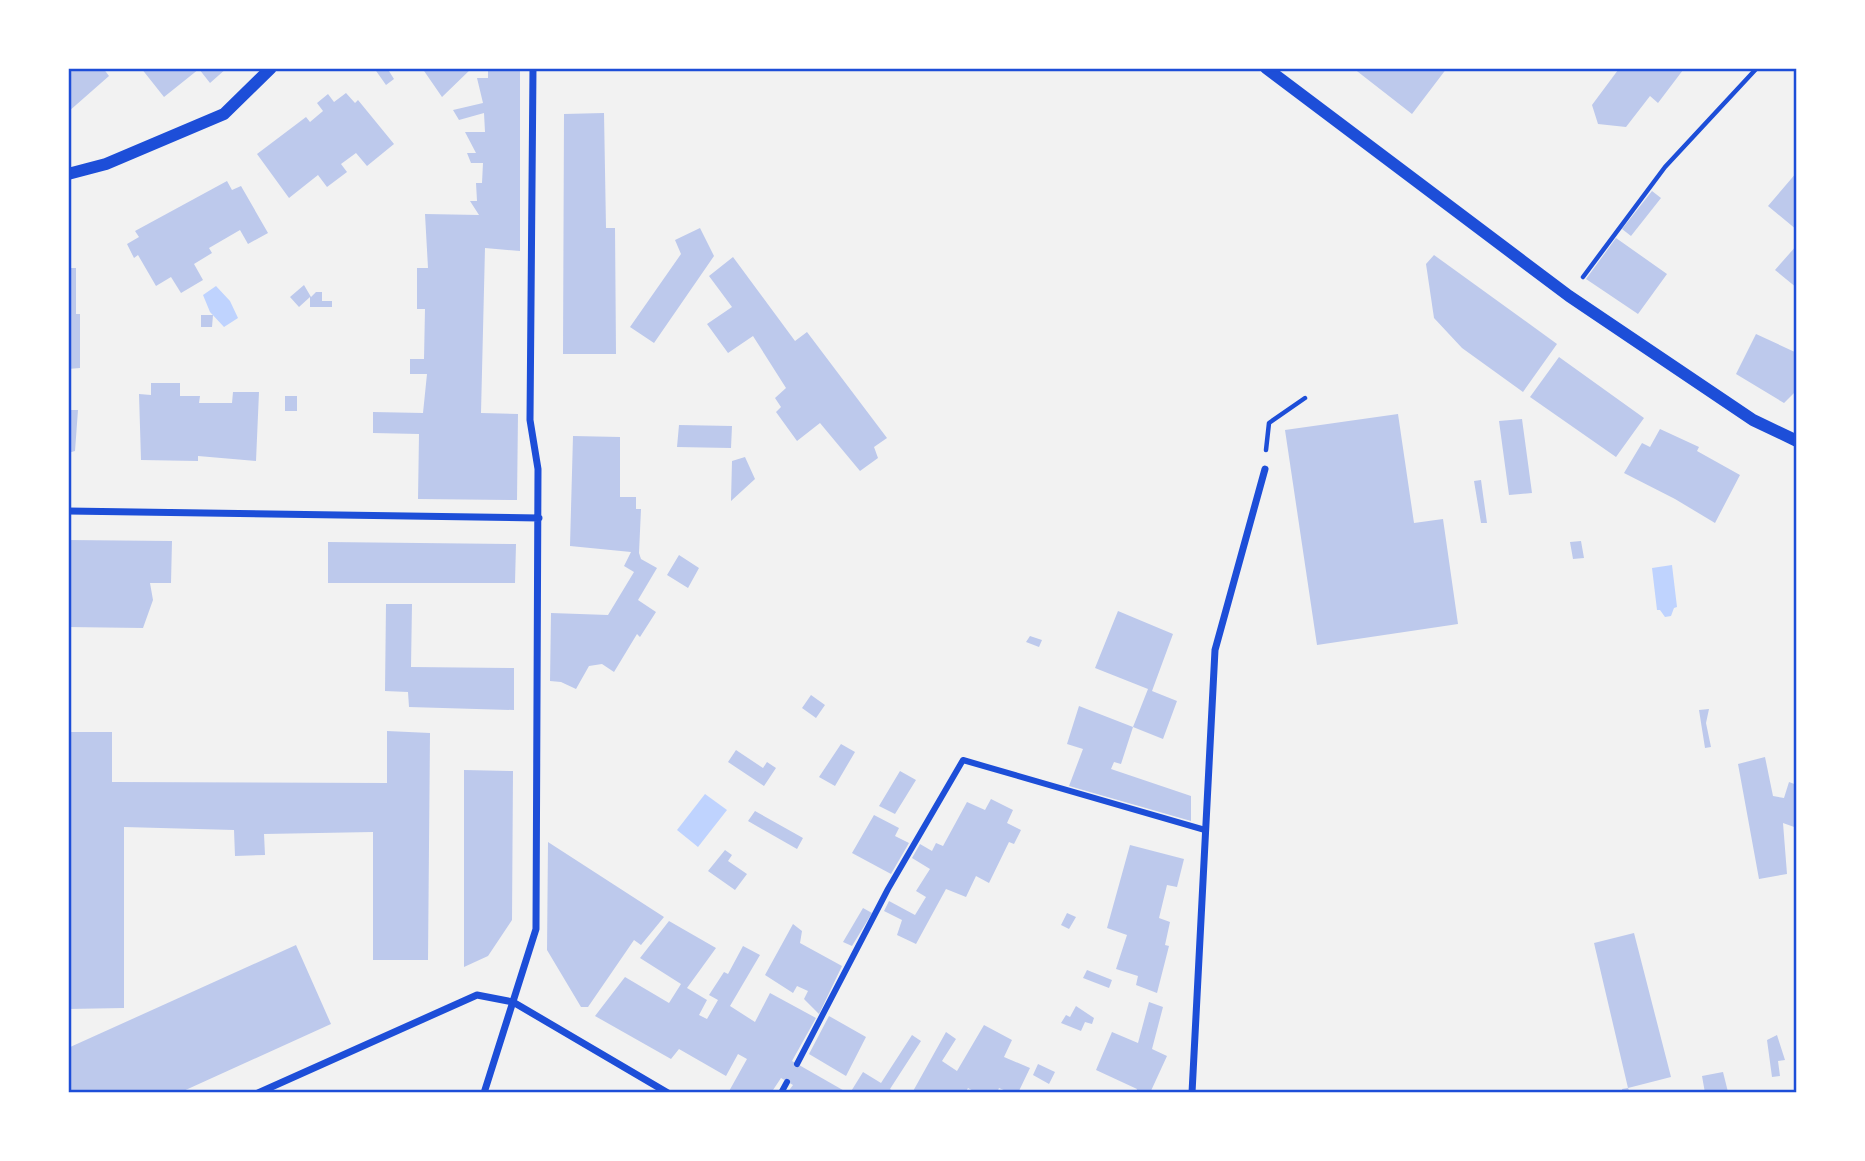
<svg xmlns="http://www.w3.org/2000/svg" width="1865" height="1161" viewBox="0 0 1865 1161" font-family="Mulish,sans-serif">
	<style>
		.water { fill: #bfd3fe }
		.building { fill: #bdc9ec }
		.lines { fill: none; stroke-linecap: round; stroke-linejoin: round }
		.path { stroke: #1d4ed8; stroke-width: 4.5 }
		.pedestrian { stroke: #1d4ed8; stroke-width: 6 }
		.minor { stroke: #1d4ed8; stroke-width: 7 }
		.tertiary { stroke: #1d4ed8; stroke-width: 12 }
		.neatline { fill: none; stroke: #1d4ed8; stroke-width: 2.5 }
	</style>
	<rect width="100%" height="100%" fill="#f2f2f2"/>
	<path class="water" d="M216,286L230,301L238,318L224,327L210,312L203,295Z
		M1672,565L1677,607L1674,608L1671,616L1665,617L1660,610H1657L1652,568Z
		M705,794L727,810L698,847L677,830Z"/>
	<path class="building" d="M68,68H103L109,76L68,112Z
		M141,68H227L210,83L199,69L164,97Z
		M374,68H387L394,79L386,85Z
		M422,68H472L442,97Z
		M1353,68H1447L1412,114Z
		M1615,68H1680L1683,70L1658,103L1650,96L1626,127L1598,124L1592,105L1618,70Z
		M488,70H520V251L485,248L481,413L518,414L517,500L418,499L419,434L373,433V412L423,413L427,374H410V359H424L425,309H417V268H428L425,214L479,215L470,201H477L476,183H482L483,163H471L467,153H476L465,132H485L484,113L459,120L453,110L483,103L477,78H488Z
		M346,93L355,103L358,100L394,144L367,166L356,153L341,164L347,172L327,187L318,175L289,198L257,154L306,117L310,122L323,111L317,103L328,94L334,102Z
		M604,113L606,228H615L616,354H563L564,114Z
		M1797,172V230L1768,206Z
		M227,181L232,190L241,186L268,233L248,244L240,230L209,248L212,253L194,264L203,280L181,293L171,277L156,286L138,255L134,258L127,244L139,237L135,231Z
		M1652,191L1661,198L1631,236L1622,229Z
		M700,228L714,256L654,343L630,327L681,254L675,240Z
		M1616,238L1667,274L1638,314L1586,279Z
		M1797,245V288L1775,270Z
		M1434,255L1557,344L1523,392L1462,348L1434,318L1426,264Z
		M733,257L795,341L807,332L887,438L874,447L878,458L860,471L820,423L797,441L776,412L781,407L775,398L786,388L753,336L728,353L707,324L732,307L709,276Z
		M68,268H76V314H80V368L68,369Z
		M304,285L311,297L316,292H322V301H332V307H310V297L299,307L290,297Z
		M201,315H213L212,327H201Z
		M1756,334L1797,353V390L1784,403L1736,374Z
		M1559,357L1644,418L1616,457L1530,397Z
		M151,383H180V396H200L199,403H232L233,392H259L256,461L198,456V461L141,460L139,394L151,395Z
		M285,396H297V411H285Z
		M68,410H78L75,451L68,453Z
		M1398,414L1414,523L1443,519L1458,624L1317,645L1285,430Z
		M1522,419L1532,493L1509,495L1499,421Z
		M679,425L732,426L731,448L677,447Z
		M1660,429L1699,447L1697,451L1740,475L1715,523L1675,499L1624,473L1642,443L1650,447Z
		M573,436L620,437V497H636V509H641L639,553L641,559L657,568L638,600L656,612L640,637L637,634L614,672L602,664L589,666L576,689L561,682L550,681L551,613L608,615L634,572L624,566L631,552L570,546Z
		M745,457L755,479L731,501L732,461Z
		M1481,480L1487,523H1481L1474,481Z
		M68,540L172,541L171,583H150L153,600L143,628L68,627Z
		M1581,541L1584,558L1573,559L1570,542Z
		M328,542L516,544L515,583H328Z
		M679,555L699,568L688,588L667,575Z
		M386,604H412L411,667L514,668V710L409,707L408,692L385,691Z
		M1118,611L1173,634L1152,691L1177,701L1163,739L1133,727L1148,689L1095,668Z
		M1030,636L1042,640L1039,647L1026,642Z
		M811,695L825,705L816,718L802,708Z
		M1079,706L1133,727L1121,764L1114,762L1111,769L1191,796V821L1069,786L1083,749L1067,744Z
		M1709,709L1706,723L1711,747L1705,748L1699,710Z
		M387,731L430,733L428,960H373V832L264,834L265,855L235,856L234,830L124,827V1008L68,1009V732H112V782L387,783Z
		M841,744L855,752L835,786L819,777Z
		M736,750L763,768L767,762L776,768L764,786L728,762Z
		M1765,757L1773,796L1784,798L1789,782L1797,785V828L1783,823L1787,874L1759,879L1738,764Z
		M464,770L513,771L512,920L488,956L464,967Z
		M900,771L916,780L895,814L879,806Z
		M991,799L1013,810L1007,823L1021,830L1014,844L1009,842L989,883L976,876L966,897L946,889L916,944L897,935L902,920L884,911L889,901L915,915L926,897L916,891L930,869L912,858L920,844L932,851L936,843L943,846L967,802L985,810Z
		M755,811L803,838L797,849L748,821Z
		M874,815L899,828L895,836L909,843L891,874L852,853Z
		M548,842L664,917L641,945L634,940L588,1007H581L547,950Z
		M1130,845L1184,859L1177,887L1167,885L1159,918L1170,922L1165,945L1169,946L1157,993L1136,985L1138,976L1116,969L1127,935L1107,928Z
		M725,850L732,855L728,861L747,874L735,890L708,871Z
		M863,908L872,913L852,946L843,942Z
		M1067,913L1076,917L1069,929L1061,925Z
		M669,921L716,948L687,988L707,1000L699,1015L707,1019L718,1000L709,995L724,972L728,974L743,946L760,955L730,1006L755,1022L770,993L816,1018L792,1061L848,1093H787L793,1085L781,1078L771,1093H728L747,1059L738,1054L726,1076L679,1049L671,1059L595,1016L625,977L669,1003L681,984L640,958Z
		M793,924L802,931L800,943L842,966L819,1014L804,999L808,991L797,986L793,993L765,975Z
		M1634,933L1671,1077L1628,1088L1630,1093H1623L1622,1089L1628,1088L1594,943Z
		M296,945L331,1024L179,1093H68V1048Z
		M1087,970L1112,980L1109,988L1083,978Z
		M1149,1002L1163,1007L1152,1049L1167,1056L1150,1093H1136L1137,1089L1096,1070L1112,1032L1138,1043Z
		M1076,1006L1094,1018L1092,1024L1085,1022L1081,1031L1061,1023L1066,1015L1070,1017Z
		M829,1016L866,1037L846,1076L809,1054Z
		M984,1025L1012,1040L1004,1057L1030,1068L1018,1093H1005L1006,1091L999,1088L997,1093H977L968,1088L965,1093H912L946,1032L956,1039L942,1061L957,1071Z
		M912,1035L921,1041L890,1089L896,1093H850L863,1072L881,1083Z
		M1777,1035L1785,1060L1778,1061L1780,1076L1772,1077L1767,1040Z
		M1038,1064L1055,1072L1049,1084L1033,1075Z
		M1723,1072L1728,1092L1705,1093L1702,1076Z"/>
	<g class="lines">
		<path class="path" d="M1583,277L1665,167L1757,68
			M1266,450L1269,423L1305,398"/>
		<path class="pedestrian" d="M797,1064L888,889L963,760L1205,830
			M781,1093L787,1082"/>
		<path class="minor" d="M68,511L539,518
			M258,1093L477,995L513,1002L668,1093
			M484,1093L536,929L538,469L530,420L533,68
			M1192,1093L1215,650L1265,469"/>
		<path class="tertiary" d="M1266,68L1569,296L1753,420L1797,441
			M68,174L106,164L224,114L271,68"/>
	</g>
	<rect width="1865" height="1161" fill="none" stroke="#ffffff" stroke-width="140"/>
	<rect x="70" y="70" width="1725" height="1021" class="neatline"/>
</svg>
